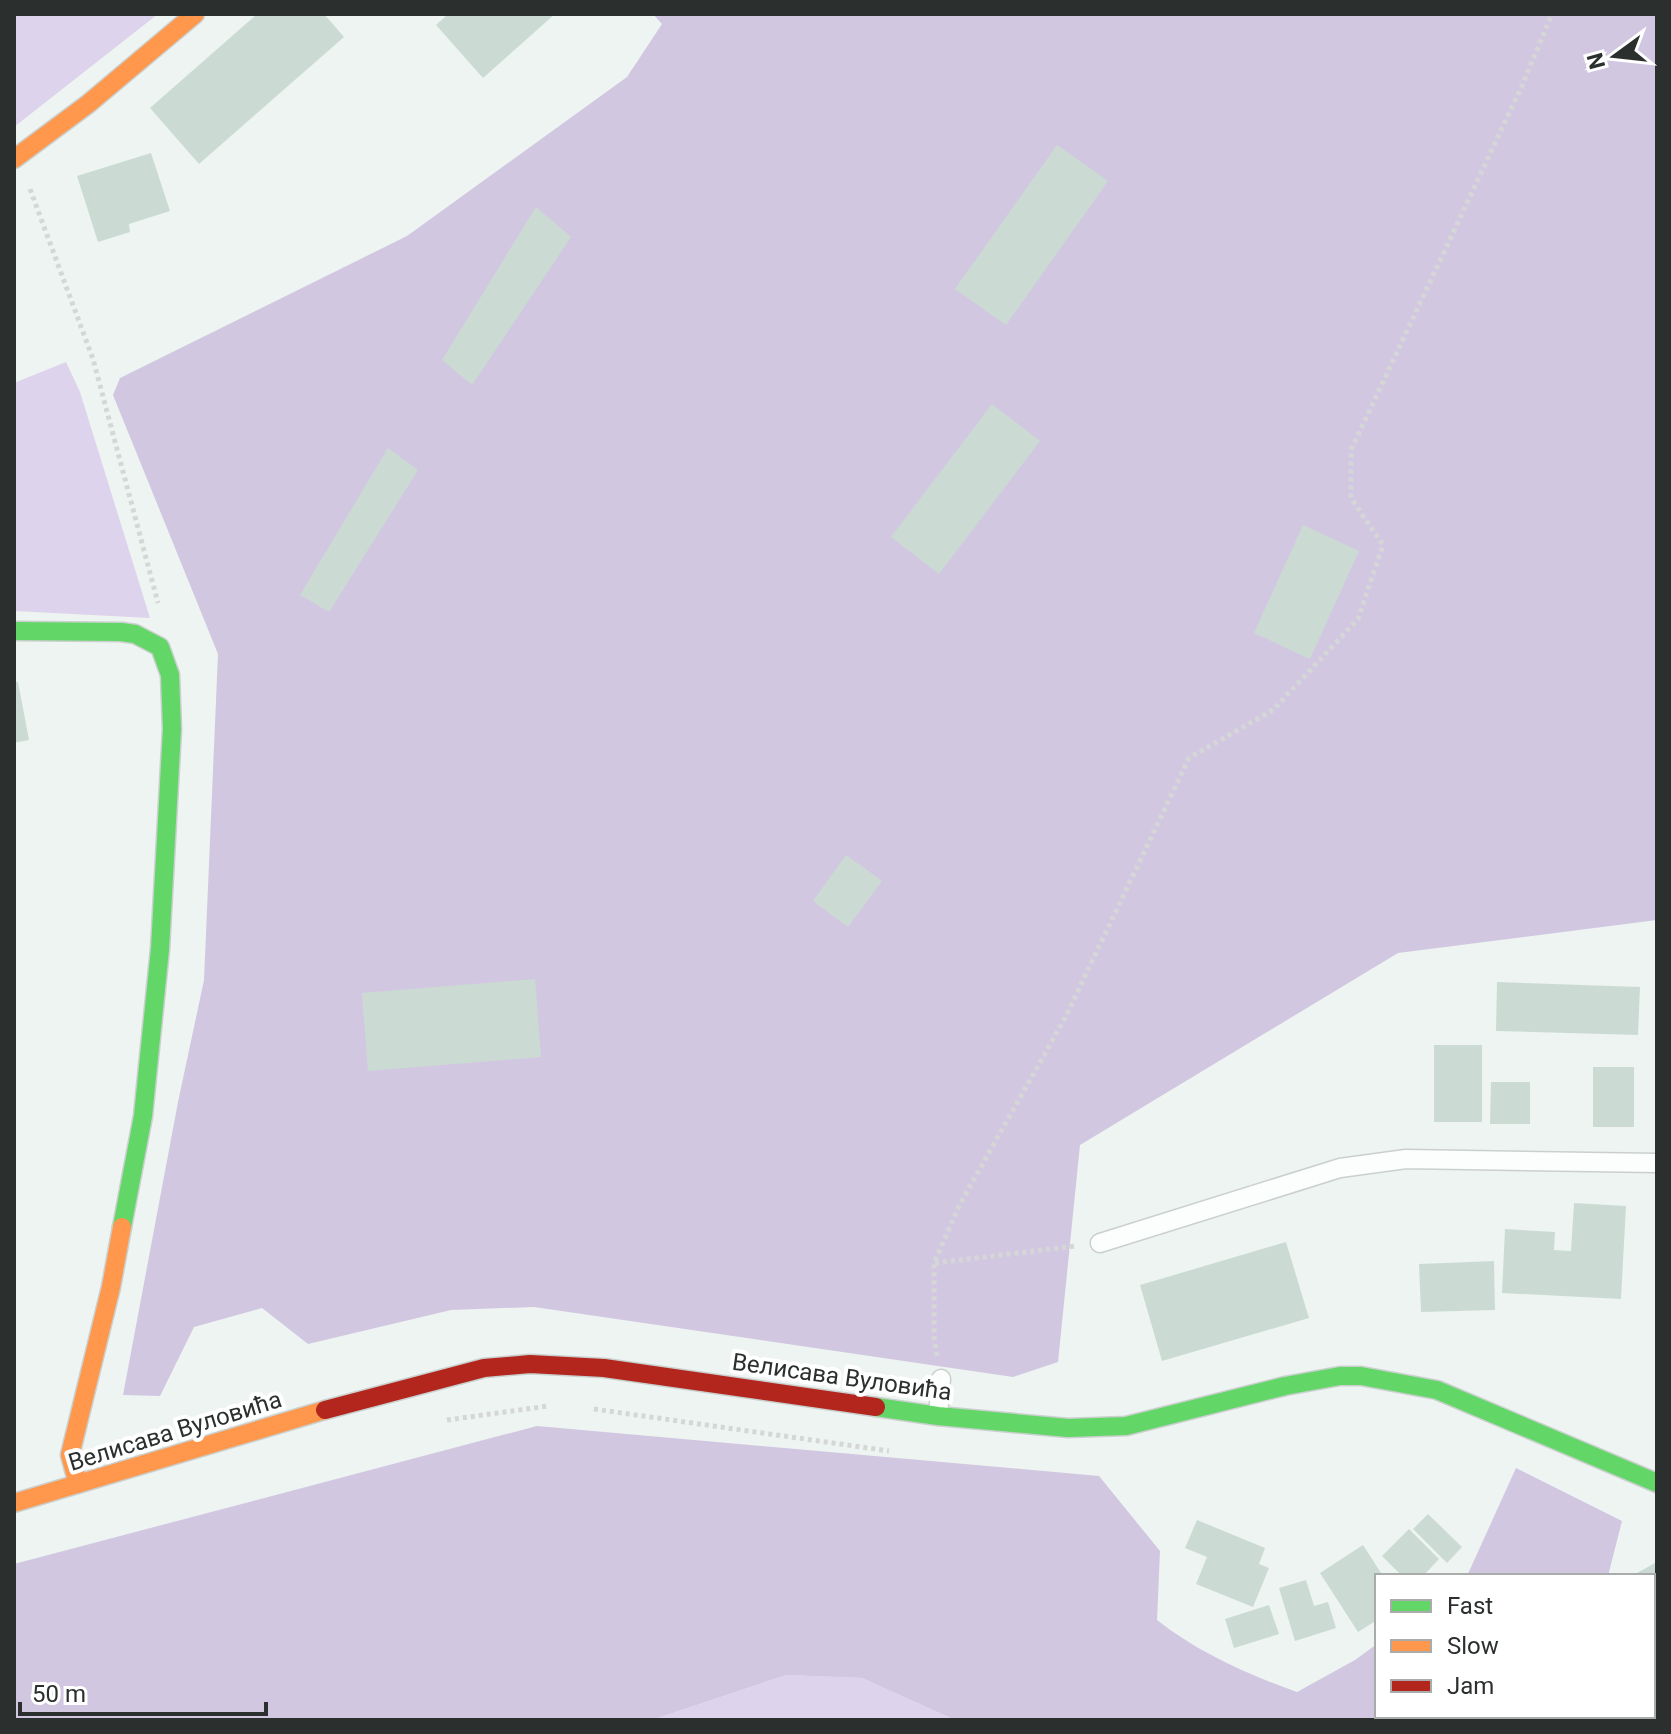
<svg xmlns="http://www.w3.org/2000/svg" width="1671" height="1734" viewBox="0 0 1671 1734" font-family="Roboto,sans-serif">
	<style>
		.green { fill: #ded3ed }
		.forest { fill: #d2c7e1 }
		.building { fill: #cbdbd4 }
		.lines { fill: none; stroke-linecap: round; stroke-linejoin: round }
		.lane-casing { stroke: #cad0ce; stroke-width: 21 }
		.fast-casing { stroke: #cad0ce; stroke-width: 21 }
		.slow-casing { stroke: #cad0ce; stroke-width: 21 }
		.jam-casing { stroke: #cad0ce; stroke-width: 21 }
		.path { stroke: #d5d7d7; stroke-width: 5; stroke-dasharray: 4 4; stroke-linecap: butt }
		.lane { stroke: #fcfdfd; stroke-width: 18 }
		.fast { stroke: #63d668; stroke-width: 18 }
		.slow { stroke: #ff974d; stroke-width: 18 }
		.jam { stroke: #b3261e; stroke-width: 18 }
		.labels { text-anchor: middle; dominant-baseline: central; stroke-width: 8; stroke-linejoin: round; paint-order: stroke }
		.street-label { font-size: 24px; fill: #2b302e; stroke: #fff }
	</style>
	<rect width="100%" height="100%" fill="#edf4f1"/>
	<path class="green" d="M14,14H158L14,127Z
		M66,362L80,392L150,618L14,611V383Z
		M786,1675L862,1678L955,1720H652Z"/>
	<path class="forest" d="M653,14H1657V920L1398,953L1080,1145L1058,1362L1013,1377L534,1307L451,1310L308,1344L262,1308L194,1327L160,1396L123,1395L178,1102L204,980L218,654L113,395L120,378L407,236L627,77L662,24Z
		M537,1426L1099,1476L1160,1551L1157,1620C1199,1653 1247,1674 1297,1692L1355,1660L1377,1644V1716H1544L1542,1720H955L862,1678L786,1675L652,1720H14V1564Z
		M1516,1468L1622,1521L1608,1576H1467Z"/>
	<path class="building" d="M257,14H324L344,37L199,164L150,108Z
		M448,14H555L483,78L436,25Z
		M1057,145L1108,181L1006,325L955,289Z
		M151,153L170,211L129,224L130,232L98,242L77,176Z
		M536,207L571,237L472,385L442,360Z
		M992,404L1040,441L939,574L891,537Z
		M388,448L418,470L329,612L300,595Z
		M1303,525L1359,551L1310,659L1254,633Z
		M14,682H18L29,740L14,743Z
		M846,855L882,881L848,927L813,901Z
		M535,979L541,1057L368,1071L362,993Z
		M1497,982L1640,987L1638,1035L1496,1031Z
		M1434,1045H1482V1122H1434Z
		M1593,1067H1634V1127H1593Z
		M1491,1082H1530V1124H1490Z
		M1574,1203L1626,1206L1621,1299L1502,1293L1505,1229L1555,1232L1554,1250L1571,1251Z
		M1286,1242L1309,1318L1162,1361L1140,1285Z
		M1494,1261L1495,1310L1421,1312L1419,1264Z
		M1428,1514L1462,1547L1447,1563L1413,1529Z
		M1197,1520L1265,1548L1259,1564L1269,1568L1253,1607L1196,1584L1207,1557L1185,1548Z
		M1409,1529L1439,1559L1423,1576H1402L1382,1556Z
		M1363,1545L1383,1576H1377V1620L1358,1632L1320,1573Z
		M1657,1562V1601L1653,1603V1576H1636L1635,1574Z
		M1306,1580L1314,1606L1328,1602L1336,1628L1295,1641L1279,1588Z
		M1269,1605L1279,1634L1234,1648L1225,1619Z
		M1653,1626L1657,1633V1664L1653,1666Z
		M1657,1682V1715L1653,1708V1684Z"/>
	<g class="lines">
		<defs>
			<path id="lane" d="M1100,1243L1340,1168L1406,1159L1657,1163
				M938,1416L941,1379"/>
			<path id="fast" d="M14,631L121,632L135,634L160,647L170,675L172,729L160,949L143,1116L122,1227
				M876,1407L938,1416L1068,1428L1126,1426L1285,1386L1340,1376H1361L1437,1390L1657,1483"/>
			<path id="slow" d="M14,159L88,104L195,14
				M78,1484L70,1455L111,1287L122,1227
				M14,1503L325,1410"/>
			<path id="jam" d="M325,1410L484,1368L530,1364L604,1368L876,1407"/>
		</defs>
		<use href="#lane" class="lane-casing"/>
		<use href="#fast" class="fast-casing"/>
		<use href="#slow" class="slow-casing"/>
		<use href="#jam" class="jam-casing"/>
		<path class="path" d="M30,189L93,359L158,603
			M935,1263L1076,1246
			M937,1356L934,1337V1263L960,1204L1065,1018L1189,758L1273,710L1358,619L1383,545L1351,498V450L1521,88L1552,14
			M594,1409L889,1451
			M447,1420L548,1406"/>
		<use href="#lane" class="lane"/>
		<use href="#fast" class="fast"/>
		<use href="#slow" class="slow"/>
		<use href="#jam" class="jam"/>
	</g>
	<g class="labels">
		<g class="street-label">
			<text transform="translate(842 1377) rotate(8)">Велисава Вуловића</text>
			<text transform="translate(175 1431) rotate(-17)">Велисава Вуловића</text>
		</g>
	</g>
	<rect width="1671" height="1734" fill="none" stroke="#2b302e" stroke-width="32"/>
	<rect x="1375" y="1574" width="280" height="144" fill="#ffffff" stroke="#aaacab" stroke-width="2"/>
	<rect x="1391" y="1600" width="40" height="12" fill="#63d668" stroke="#aaacab" stroke-width="2"/>
	<text x="1447" y="1614" font-size="24" fill="#2b302e">Fast</text>
	<rect x="1391" y="1640" width="40" height="12" fill="#ff974d" stroke="#aaacab" stroke-width="2"/>
	<text x="1447" y="1654" font-size="24" fill="#2b302e">Slow</text>
	<rect x="1391" y="1680" width="40" height="12" fill="#b3261e" stroke="#aaacab" stroke-width="2"/>
	<text x="1447" y="1694" font-size="24" fill="#2b302e">Jam</text>
	<g transform="translate(1615 56) rotate(255)" stroke="#ffffff" stroke-width="6" paint-order="stroke">
	<path d="M0-6L14 30L0 20L-14 30Z" fill="#2b302e"/>
	<text y="-12" font-size="22" font-weight="bold" text-anchor="middle" fill="#2b302e">N</text>
	</g>
	<path d="M20 1702v12h246v-12" fill="none" stroke="#2b302e" stroke-width="4"/>
	<text x="32" y="1702" font-size="24" fill="#2b302e" stroke="#ffffff" stroke-width="6" paint-order="stroke">50 m</text>
</svg>
